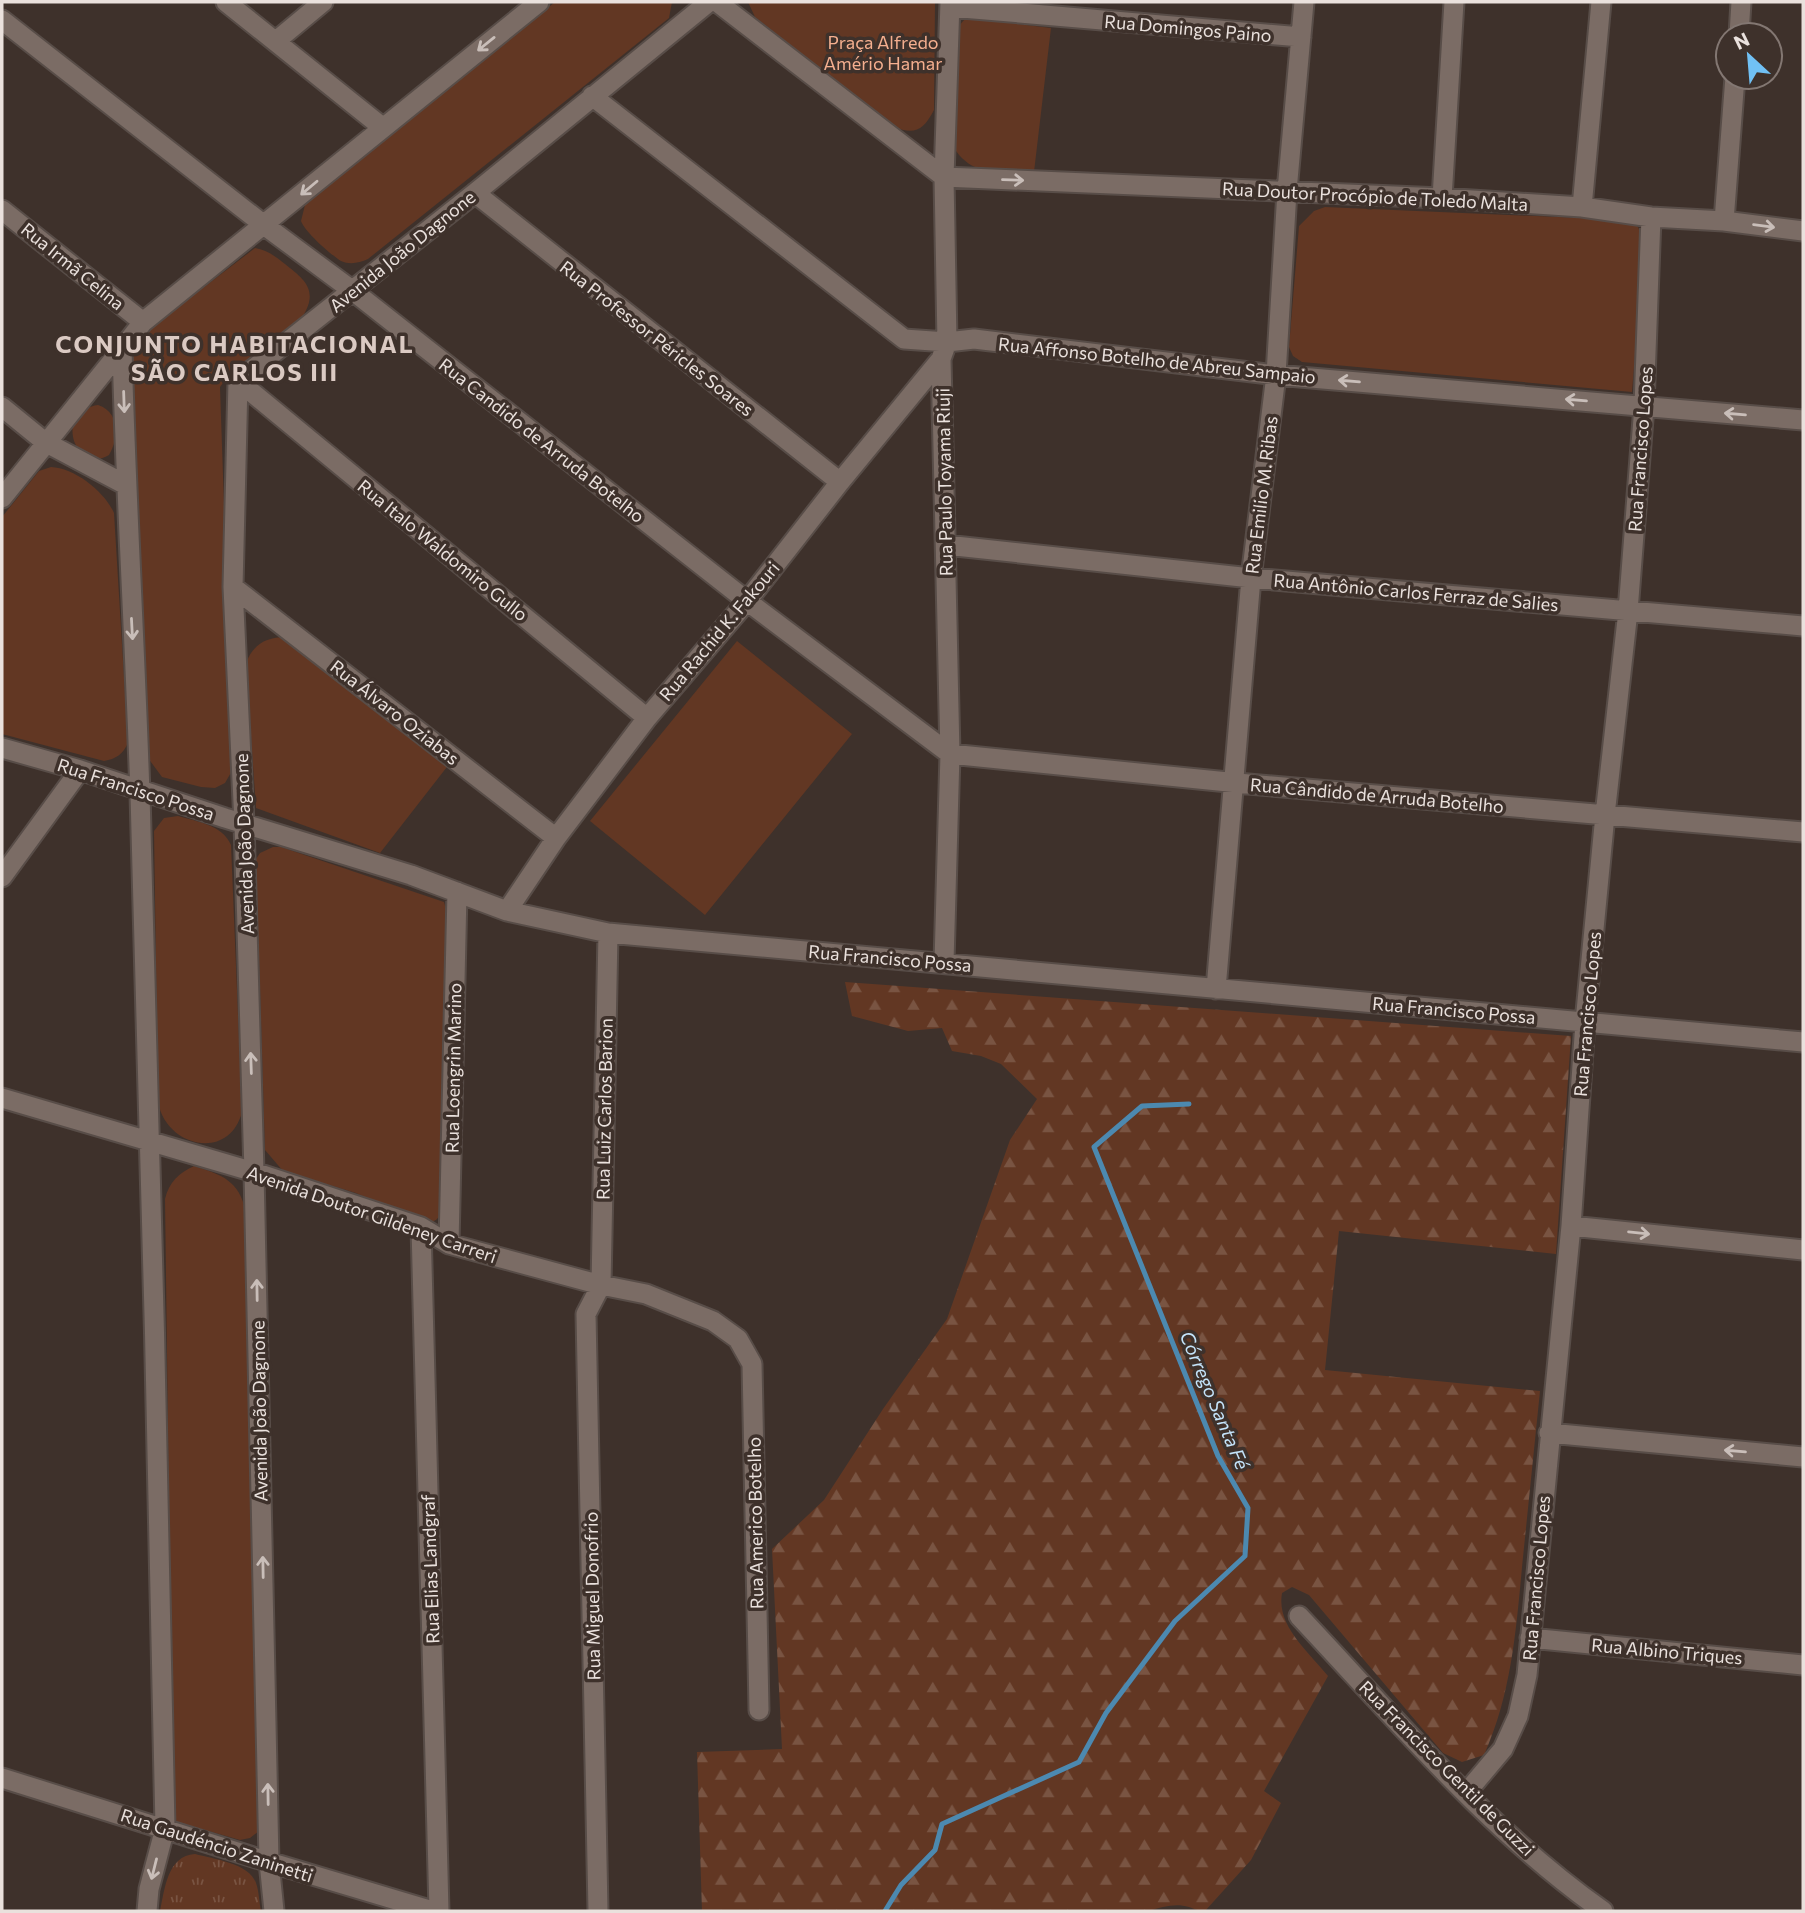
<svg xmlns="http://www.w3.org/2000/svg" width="1805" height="1913" viewBox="0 0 1805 1913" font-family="Commissioner,sans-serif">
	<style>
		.grass { fill: url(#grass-tufts) }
		.forest { fill: url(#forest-firs) }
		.green { fill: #623723 }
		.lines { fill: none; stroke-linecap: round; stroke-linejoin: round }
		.stream { stroke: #4c89b0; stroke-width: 5 }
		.minor-casing { stroke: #584d48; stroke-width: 23 }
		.minor { stroke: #7b6c65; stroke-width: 19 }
		.oneway { stroke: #c9beb9 }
		.labels { text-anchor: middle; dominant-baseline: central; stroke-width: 7; stroke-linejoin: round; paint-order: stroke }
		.street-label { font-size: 18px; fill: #eae1dd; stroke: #3e312b }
		.park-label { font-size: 18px; fill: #f5af8f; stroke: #3e312b }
		.water-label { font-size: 19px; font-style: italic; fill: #c4e4fb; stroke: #3e312b }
		.district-label { font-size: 24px; font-weight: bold; letter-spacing: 2px; fill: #dbcac3; stroke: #3e312b }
	</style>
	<defs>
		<pattern id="grass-tufts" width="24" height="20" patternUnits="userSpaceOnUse" patternTransform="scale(1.75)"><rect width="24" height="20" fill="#623723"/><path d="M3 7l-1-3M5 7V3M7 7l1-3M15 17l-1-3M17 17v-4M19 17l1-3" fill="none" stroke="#795442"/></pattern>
		<pattern id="forest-firs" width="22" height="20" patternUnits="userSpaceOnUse" patternTransform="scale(1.75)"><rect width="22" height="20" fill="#623723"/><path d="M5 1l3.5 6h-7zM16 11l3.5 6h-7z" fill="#795442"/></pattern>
	</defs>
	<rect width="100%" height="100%" fill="#3e312b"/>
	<path class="grass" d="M195,1854C213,1859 249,1863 256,1883C259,1891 259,1902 261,1911H160C165,1889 167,1856 195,1854Z"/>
	<path class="forest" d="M845,982L1571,1036L1556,1254L1339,1231L1325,1370L1540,1391C1534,1450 1528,1508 1522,1567C1516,1632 1511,1695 1484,1755L1462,1762L1443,1753L1309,1595L1292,1587L1282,1593C1276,1626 1309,1652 1328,1676L1264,1791L1281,1803L1251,1860L1205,1911C1198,1911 1195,1909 1189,1907C1175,1903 1162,1907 1149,1911H702L697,1752L782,1749L772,1549L824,1500L883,1409L947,1319L1010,1140L1037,1099L1001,1064L981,1056L952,1051L942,1028L908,1031L852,1016Z"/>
	<path class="green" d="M555,2H672L669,18L368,259C359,263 350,265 341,261C330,254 305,232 301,221L305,205L310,198Z
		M748,2H935L934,110C923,131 915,135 893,127L755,17Z
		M970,18L1051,28L1034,172C1002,172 973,178 954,148L956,29L965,19Z
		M1325,207L1627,220L1638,227L1644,243L1632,392L1302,362L1293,356L1289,347L1299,226L1314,211Z
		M255,248C267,250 275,256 285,264C304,279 319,290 303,316L228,376L220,387L233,769L225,783L215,788L201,787L162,777L148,758L129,354L143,334Z
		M98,405C120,412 119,438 109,455C76,475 52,412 98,405Z
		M51,467C75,468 105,492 114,513L128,743C123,754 116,759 104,761L2,734V517L39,471Z
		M285,637L450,763L380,853L256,808L246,664C252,645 266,637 285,637Z
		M737,641L852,734L705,915L590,821Z
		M178,816C197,822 222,824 231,845L242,1112C229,1162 166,1147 158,1102L154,831L164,818Z
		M273,847H281L444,902L446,909L443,1210C439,1219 435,1222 425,1224L356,1193L283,1171L265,1150L256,859L260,853Z
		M194,1166C222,1175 239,1180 246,1212L259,1831L250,1838L240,1840L177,1822L173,1816L165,1199C169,1182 179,1173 194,1166Z"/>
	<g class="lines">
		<path class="stream" d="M885,1911L901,1885L935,1850L942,1824L1079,1762L1106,1713L1175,1621L1245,1556L1248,1508L1218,1456L1094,1147L1142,1106L1189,1104"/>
		<defs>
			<path id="minor" d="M226,2L382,127
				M717,2L944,177L1442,198L1582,207L1651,217L1724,221L1803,231
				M950,7L1301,37
				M2,20L264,225L353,291L747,601L950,754L1248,784L1803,832
				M1739,35L1741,2
				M276,41L323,2
				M592,96L904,339L947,342L974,339L1276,375L1803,420
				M475,193L840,482
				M1442,198L1454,2
				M1582,207L1601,2
				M2,210L143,322
				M1724,221L1735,77
				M238,381L647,718
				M2,407L45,442L126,485
				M2,498L122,349
				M946,545L1251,578L1803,626
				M233,587L556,838
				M2,748L80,770L225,818L411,875L507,911L608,933L1803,1042
				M2,877L80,770
				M507,911L556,838L647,718L747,601L840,482L941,359
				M944,962L950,754L941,359L947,342L944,177L950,2
				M1216,989L1251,578L1276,375L1287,191L1304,2
				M2,1098L254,1172L421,1227L449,1244L601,1285L646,1294L713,1321L738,1339L752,1364L759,1710
				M1571,1226L1803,1250
				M421,1227L439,1911
				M449,1244L457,892
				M1549,1433L1803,1457
				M1299,1616C1395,1718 1488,1830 1603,1911
				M1530,1638L1803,1665
				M2,1778L269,1862L433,1911
				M1466,1793L1503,1749L1518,1716L1527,1675L1571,1226L1585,1022L1605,815L1628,611L1644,406L1651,217
				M147,1911L149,1889L165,1828C158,1483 151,1139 140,794C135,646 126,497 122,349L143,322L539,2
				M274,1911L269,1862L254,1172L244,823L233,587L238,381L475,193L709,2
				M598,1911L586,1314L601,1285L608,933"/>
		</defs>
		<use href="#minor" class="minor-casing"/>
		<use href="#minor" class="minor"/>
	</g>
	<defs><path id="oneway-shaft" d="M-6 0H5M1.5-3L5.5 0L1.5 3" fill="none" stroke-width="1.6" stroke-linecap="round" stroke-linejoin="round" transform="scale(1.75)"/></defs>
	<g class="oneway">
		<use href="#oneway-shaft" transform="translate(486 44) rotate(141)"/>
		<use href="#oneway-shaft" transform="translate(1013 180) rotate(2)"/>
		<use href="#oneway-shaft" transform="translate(309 188) rotate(140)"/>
		<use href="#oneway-shaft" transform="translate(1764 226) rotate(7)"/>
		<use href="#oneway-shaft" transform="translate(1349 381) rotate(-175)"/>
		<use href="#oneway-shaft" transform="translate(1576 400) rotate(-175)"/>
		<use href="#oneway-shaft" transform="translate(124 402) rotate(88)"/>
		<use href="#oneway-shaft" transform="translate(1735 414) rotate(-175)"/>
		<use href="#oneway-shaft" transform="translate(132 629) rotate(87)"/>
		<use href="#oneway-shaft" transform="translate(251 1063) rotate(-92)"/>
		<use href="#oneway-shaft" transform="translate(1639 1233) rotate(6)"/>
		<use href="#oneway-shaft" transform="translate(257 1290) rotate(-91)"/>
		<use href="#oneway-shaft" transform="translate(1735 1451) rotate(-175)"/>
		<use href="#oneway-shaft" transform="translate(263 1567) rotate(-91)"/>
		<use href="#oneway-shaft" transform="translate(268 1794) rotate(-91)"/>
		<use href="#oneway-shaft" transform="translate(154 1869) rotate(104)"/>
	</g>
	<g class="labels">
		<g class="street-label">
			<text transform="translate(1188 28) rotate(5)">Rua Domingos Paino</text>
			<text transform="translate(1375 196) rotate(3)">Rua Doutor Procópio de Toledo Malta</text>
			<text transform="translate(402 251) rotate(-39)">Avenida João Dagnone</text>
			<text transform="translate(73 266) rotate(39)">Rua Irmã Celina</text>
			<text transform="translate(657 338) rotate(38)">Rua Professor Péricles Soares</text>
			<text transform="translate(1157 360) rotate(6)">Rua Affonso Botelho de Abreu Sampaio</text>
			<text transform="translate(542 440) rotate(38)">Rua Candido de Arruda Botelho</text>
			<text transform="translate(1640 449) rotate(-86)">Rua Francisco Lopes</text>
			<text transform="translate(944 482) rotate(-91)">Rua Paulo Toyama Riuji</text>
			<text transform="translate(1261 495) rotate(-83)">Rua Emilio M. Ribas</text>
			<text transform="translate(443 550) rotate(39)">Rua Italo Waldomiro Gullo</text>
			<text transform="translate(1416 592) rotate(5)">Rua Antônio Carlos Ferraz de Salies</text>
			<text transform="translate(719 631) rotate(-50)">Rua Rachid K. Fakouri</text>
			<text transform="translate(395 712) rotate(38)">Rua Álvaro Oziabas</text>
			<text transform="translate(136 789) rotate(18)">Rua Francisco Possa</text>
			<text transform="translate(1377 795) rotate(5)">Rua Cândido de Arruda Botelho</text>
			<text transform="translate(244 844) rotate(-92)">Avenida João Dagnone</text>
			<text transform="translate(890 958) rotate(5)">Rua Francisco Possa</text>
			<text transform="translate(1454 1010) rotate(5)">Rua Francisco Possa</text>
			<text transform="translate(1587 1014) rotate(-85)">Rua Francisco Lopes</text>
			<text transform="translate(453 1068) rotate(-89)">Rua Loengrin Marino</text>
			<text transform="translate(604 1109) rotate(-89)">Rua Luiz Carlos Barion</text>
			<text transform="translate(372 1214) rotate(19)">Avenida Doutor Gildeney Carreri</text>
			<text transform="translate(259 1411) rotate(-91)">Avenida João Dagnone</text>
			<text transform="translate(755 1523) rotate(-91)">Rua Americo Botelho</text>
			<text transform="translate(430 1569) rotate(-92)">Rua Elias Landgraf</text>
			<text transform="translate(1536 1578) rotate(-85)">Rua Francisco Lopes</text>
			<text transform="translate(592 1596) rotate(-91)">Rua Miguel Donofrio</text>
			<text transform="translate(1667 1651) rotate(5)">Rua Albino Triques</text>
			<text transform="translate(1447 1768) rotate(45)">Rua Francisco Gentil de Guzzi</text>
			<text transform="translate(217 1845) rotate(18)">Rua Gaudéncio Zaninetti</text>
		</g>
		<g class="park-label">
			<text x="883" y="42">Praça Alfredo<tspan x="883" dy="21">Amério Hamar</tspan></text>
		</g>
		<g class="water-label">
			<text transform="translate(1215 1400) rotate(67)">Córrego Santa Fé</text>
		</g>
		<g class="district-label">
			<text x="235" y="343">CONJUNTO HABITACIONAL<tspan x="235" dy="28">SÃO CARLOS III</tspan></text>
		</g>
	</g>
	<rect width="1805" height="1913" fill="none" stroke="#eae1dd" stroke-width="7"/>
	<g transform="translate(1749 56) rotate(334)"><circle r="33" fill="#3e312b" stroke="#837772" stroke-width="2"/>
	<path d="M0-5L12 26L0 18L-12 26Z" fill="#71c1f5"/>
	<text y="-10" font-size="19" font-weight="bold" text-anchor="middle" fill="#eae1dd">N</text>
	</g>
</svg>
